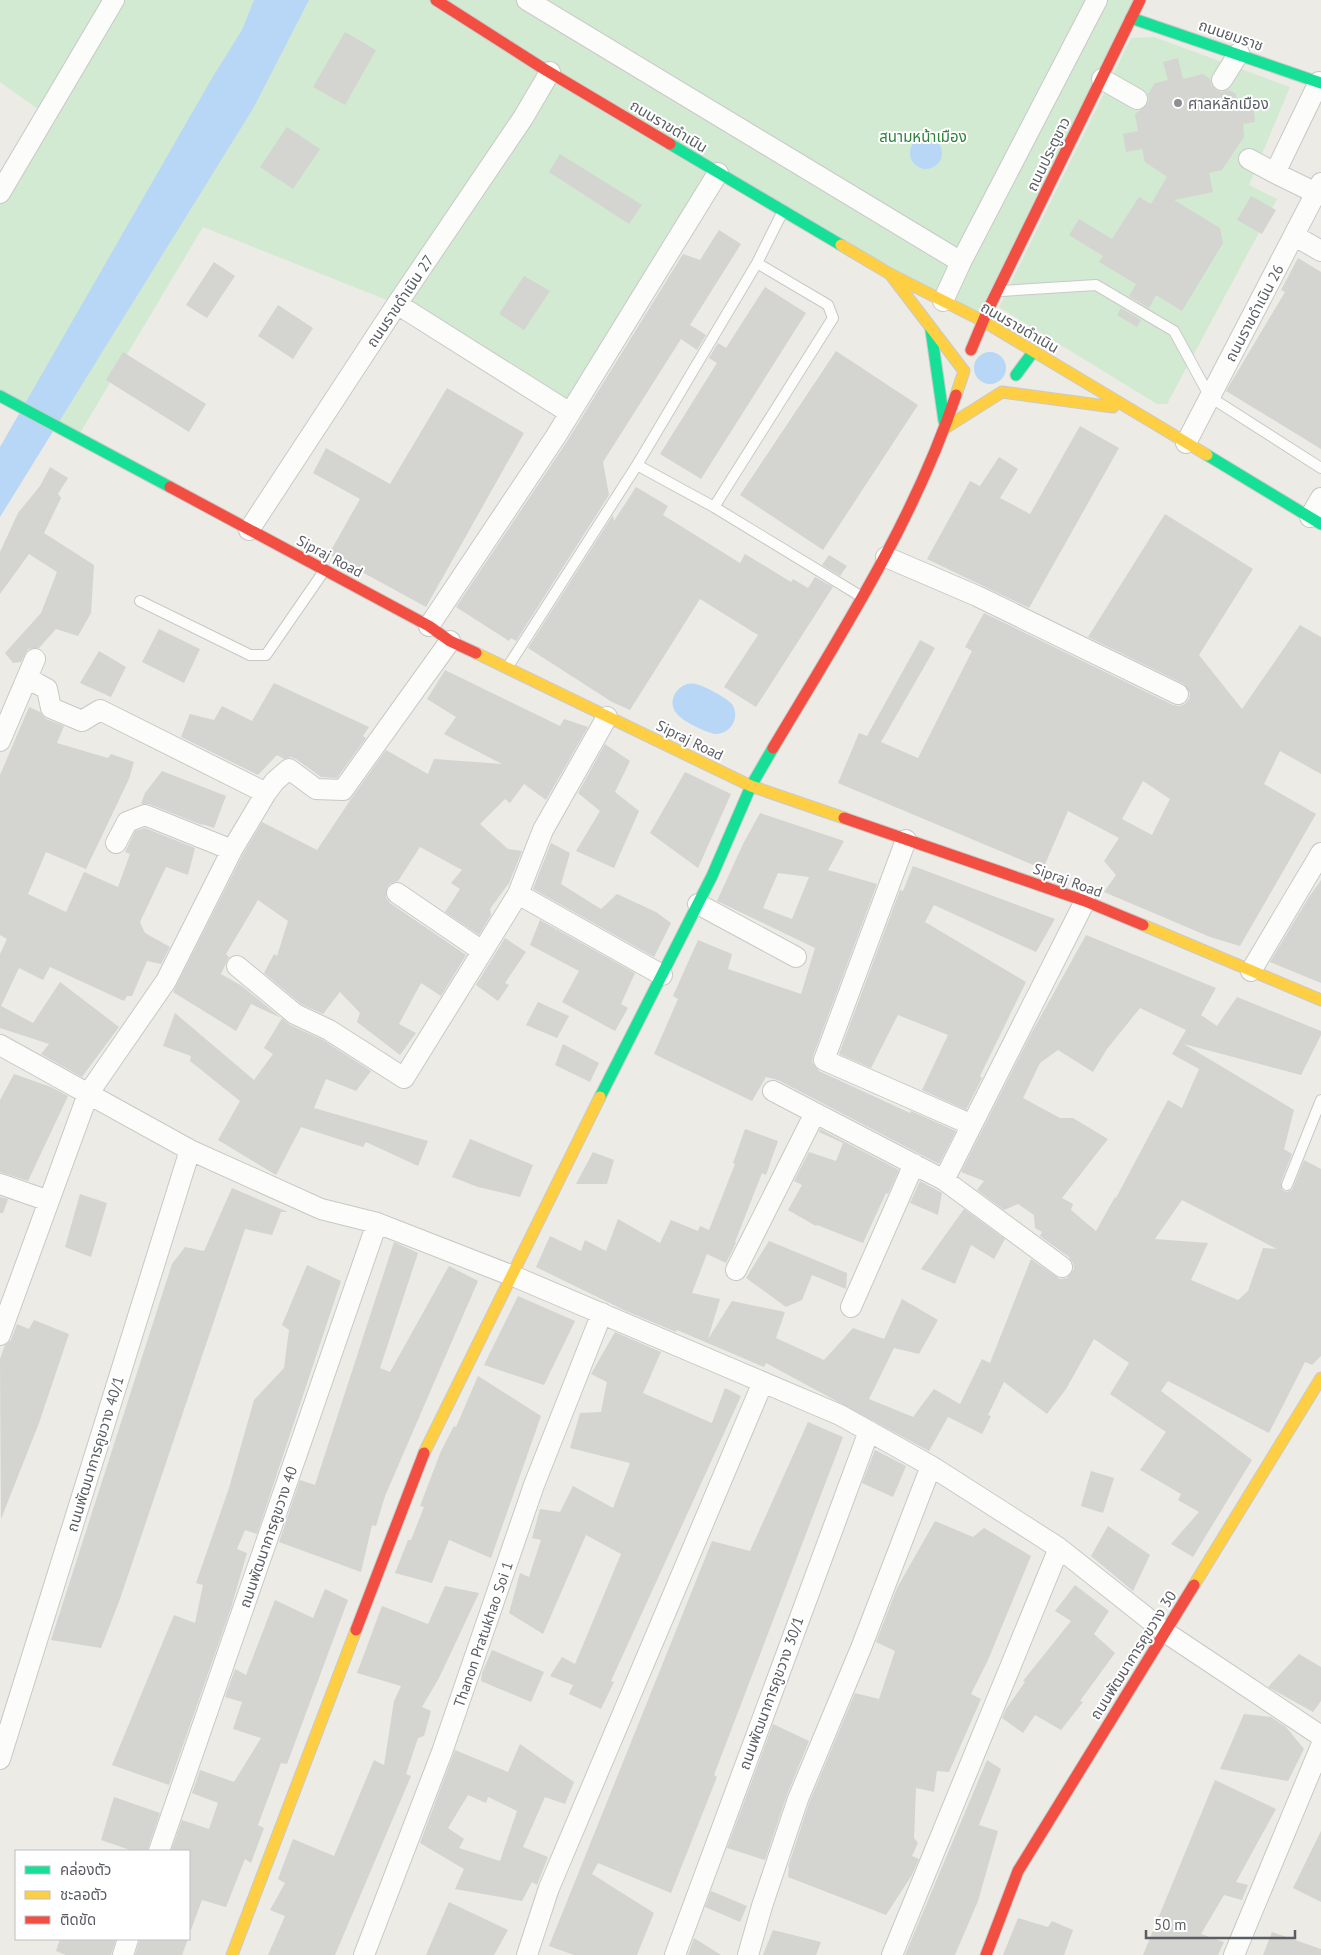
<svg xmlns="http://www.w3.org/2000/svg" width="1321" height="1955" viewBox="0 0 1321 1955" font-family="'PT Sans','Noto Sans Thai',sans-serif">
	<style>
		.green { fill: #d2ead1 }
		.water { fill: #b8d7f7 }
		.building { fill: #d4d4d0; fill-rule: evenodd }
		.lines { fill: none; stroke-linecap: round; stroke-linejoin: round }
		.lane-casing { stroke: #c8c9c7; stroke-width: 12 }
		.street-casing { stroke: #c8c9c7; stroke-width: 22 }
		.fast-casing { stroke: #c9cac9; stroke-width: 13 }
		.slow-casing { stroke: #c9cac9; stroke-width: 13 }
		.jam-casing { stroke: #c9cac9; stroke-width: 13 }
		.lane { stroke: #fcfcfb; stroke-width: 10 }
		.street { stroke: #fcfcfb; stroke-width: 20 }
		.fast { stroke: #16e098; stroke-width: 11 }
		.slow { stroke: #ffcf43; stroke-width: 11 }
		.jam { stroke: #f24e42; stroke-width: 11 }
		.poi-dot { fill: #8d8f91; stroke: #fff; stroke-width: 2 }
		.labels { text-anchor: middle; dominant-baseline: central; stroke-width: 4; stroke-linejoin: round; paint-order: stroke }
		.street-label { font-size: 15px; fill: #5a5e64; stroke: #fff }
		.poi-label { font-size: 15px; fill: #5a5e64; stroke: #fff; text-anchor: start }
		.park-label { font-size: 15px; fill: #2c8238; stroke: #fff }
	</style>
	<rect width="100%" height="100%" fill="#ecebe5"/>
	<path class="green" d="M0,0H1140L983,321L718,174L570,413L397,304L203,227L77,438L0,396V193L46,115L0,82Z
		M1154,37L1290,87L1249,185L1277,199L1167,404H1157L999,307L1131,38Z"/>
	<path class="water" d="M254,0H309L254,107L0,517V447L212,78L242,30Z
		M910 153a16 16 0 1 1 32 0a16 16 0 1 1-32 0Z
		M974 368a16 16 0 1 1 32 0a16 16 0 1 1-32 0Z
		M687,684C690,684 693,683 695,684C702,684 728,699 732,704C740,717 732,732 718,734C710,735 682,721 677,714C667,703 675,688 687,684Z"/>
	<path class="building" d="M345,32L376,50L345,105L313,87Z
		M1178,58L1183,79L1203,74L1210,79L1211,85L1216,90L1222,92L1229,90L1236,94L1237,104L1253,102L1255,122L1243,124L1244,137L1222,170L1209,173L1213,192L1174,200L1220,228L1223,243L1182,311L1156,295L1149,308L1129,296L1136,284L1099,262L1103,256L1069,235L1079,219L1112,239L1139,197L1151,204L1167,177L1145,162L1142,149L1126,152L1123,134L1138,131L1135,114L1147,105L1149,99L1148,94L1155,83L1168,80L1163,62Z
		M287,127L320,149L293,189L260,167Z
		M560,154L642,205L629,224L549,172Z
		M1251,196L1276,210L1262,234L1237,220Z
		M719,230L741,244L690,325L706,335L697,350L681,339L603,462L609,495L516,641L511,638L509,641L456,607L566,443L683,254L700,260Z
		M1298,258L1321,272V449L1226,391L1285,292L1281,290Z
		M214,262L235,276L207,318L186,305Z
		M524,276L550,291L524,330L499,314Z
		M765,287L806,313L701,479L660,454L717,363L709,358L718,343L726,348Z
		M278,305L313,328L293,359L258,336Z
		M1121,308L1141,320L1137,327L1117,315Z
		M836,351L918,405L823,550L740,495Z
		M123,352L206,404L189,432L106,380Z
		M447,388L524,433L426,607L329,554L360,499L313,473L326,448L390,484Z
		M1080,426L1119,448L1029,608L927,559L970,481L980,486L999,457L1018,469L1000,498L1030,514Z
		M50,467L68,478L58,494L61,498L44,533L94,565L91,613L78,636L56,629L39,648L28,649L21,662L13,663L5,653L41,613L57,572L29,554L0,594V552L18,513L40,486Z
		M636,487L668,506L663,515L740,563L745,554L791,582L793,579L808,588L815,577L833,587L756,707L724,687L758,635L700,599L630,710L612,702L528,648L613,515L614,521Z
		M1165,514L1253,569L1199,655L1242,709L1300,625L1321,637V774L1280,751L1264,784L1316,814L1240,946L1210,937L1104,892L1116,875L1104,861L1119,838L1068,811L1043,869L838,783L859,733L867,736L920,640L935,648L881,742L918,758L972,651L965,647L984,613L1173,705L1179,706L1185,704L1189,699L1190,693L1184,684L1088,637ZM1143,781L1170,799L1152,835L1122,819Z
		M829,555L847,566L840,576L822,565Z
		M159,629L200,649L184,683L142,662Z
		M99,651L126,667L111,697L80,683Z
		M445,670L560,726L564,719L588,727L546,800L524,784L510,803L505,799L480,824L508,849L522,851L509,883L490,909L491,915L479,935L445,912L460,889L451,883L462,870L420,847L398,881L391,883L387,887L386,898L390,903L466,955L441,996L421,983L399,1024L416,1033L400,1055L357,1022L360,1013L340,992L323,1014L301,1004L264,973L274,954L277,956L288,921L258,900L226,954L229,957L221,974L242,986L281,1018L251,1004L236,1031L173,992L242,856L262,822L317,850L351,799L386,750L428,774L434,759L502,764L444,734L456,717L427,699Z
		M274,683L369,727L363,736L366,738L337,778L321,777L296,759L291,757L284,759L277,755L258,775L181,737L190,714L214,720L222,706L252,721Z
		M29,707L40,712L46,719L64,726L57,743L108,758L111,754L134,762L129,779L86,869L46,852L28,894L66,912L84,872L118,887L130,854L125,852L127,848L135,831L145,828L195,848L188,875L166,867L140,922L145,933L170,947L161,964L147,961L132,996H127L124,1001L50,967L43,980L19,968L1,1006L33,1023L60,982L119,1027L82,1077L41,1054L49,1044L0,1028V954L7,939L0,935V775Z
		M605,744L630,761L615,792L639,811L614,868L576,851L600,811L578,793Z
		M162,771L226,796L214,828L202,824V825L149,804H141L145,793Z
		M685,772L731,794L698,868L650,833Z
		M760,813L844,841L828,870L877,884L813,1056L812,1062L819,1071L910,1113L911,1111L956,1131L939,1164L778,1080L766,1077L752,1101L654,1054L678,999L673,996L698,940L732,954L728,969L801,994L815,948L717,901L743,844ZM778,873L809,877L792,919L763,908Z
		M551,843L570,853L561,884L601,909L617,894L656,912L671,923L654,957L533,889Z
		M913,866L1055,919L1036,952L934,905L925,922L1026,982L980,1076L982,1078L966,1110L922,1090L948,1035L898,1015L871,1068L839,1054L900,890L903,891Z
		M1321,880V983L1270,962L1309,897Z
		M540,920L635,973L621,1004L628,1008L615,1031L562,1002L579,971L530,945Z
		M1086,935L1216,988L1201,1015L1217,1026L1237,997L1321,1031V1035L1301,1075L1184,1044L1294,1110L1284,1149L1292,1154L1281,1182L1282,1190L1287,1192L1292,1190L1304,1160L1321,1169V1356L1312,1365L1305,1362L1269,1433L1168,1381L1161,1391L1252,1460L1193,1557L1171,1544L1199,1512L1178,1500L1181,1494L1140,1470L1166,1432L1110,1394L1129,1363L1094,1339L1066,1389L1047,1414L1004,1382L988,1415L991,1416L982,1434L948,1417L929,1451L766,1363L764,1367L677,1330L676,1332L626,1311L536,1267L550,1236L581,1251L585,1240L606,1251L618,1219L660,1243L671,1220L698,1231L700,1226L709,1230L735,1164L733,1163L745,1129L778,1141L766,1175L762,1173L735,1242L736,1243L726,1263L707,1254L692,1293L720,1299L708,1339L732,1301L785,1312L776,1338L824,1360L853,1328L884,1339L902,1299L938,1320L919,1354L894,1348L869,1399L913,1417L934,1389L960,1404L982,1359L990,1363L1031,1259L1060,1279L1067,1278L1074,1269L1073,1263L1069,1257L1040,1236L1042,1232L1035,1228L1034,1215L1018,1204L1004,1210L977,1190L984,1181L961,1172L1032,1032ZM1140,1008L1186,1030L1172,1054L1199,1069L1182,1108L1168,1100L1116,1198L1115,1197L1096,1231L1071,1210L1073,1204L1062,1198L1108,1139L1073,1118H1060L1023,1098L1040,1063L1058,1050L1093,1072L1107,1049ZM1182,1200L1277,1249L1263,1248L1248,1291L1238,1300L1191,1280L1208,1243L1155,1239Z
		M505,938L526,952L505,983L509,985L498,1001L476,985Z
		M538,1002L569,1016L557,1038L526,1025Z
		M175,1013L254,1080L273,1054L264,1048L282,1018L290,1025L323,1040L371,1071L356,1091L326,1079L314,1108L428,1141L418,1166L366,1142L363,1147L301,1127L276,1175L218,1140L240,1101L190,1061L191,1056L163,1046Z
		M563,1044L599,1063L590,1082L555,1065Z
		M14,1074L51,1087L68,1096L28,1181L0,1172V1100Z
		M820,1129L899,1170L888,1194L886,1193L863,1243L817,1225L816,1226L788,1210L802,1185L794,1181L809,1152L836,1161L843,1143L819,1132Z
		M470,1139L533,1165L520,1197L478,1187L452,1177Z
		M593,1152L614,1160L607,1184H576Z
		M920,1181L942,1193L938,1215L910,1203Z
		M232,1188L288,1212H281L272,1235L245,1229L120,1599L101,1648L51,1640L172,1264L185,1247L204,1251Z
		M80,1194L107,1203L91,1257L65,1247Z
		M0,1197L8,1199L3,1213H0Z
		M964,1209L1005,1239L994,1259L971,1245L955,1284L921,1269Z
		M769,1241L847,1273L846,1289L812,1275L802,1300L786,1307L746,1278Z
		M394,1242L418,1253L380,1368L390,1372L449,1266L478,1281L385,1496L376,1526L372,1525L361,1572L279,1542L300,1480L315,1485Z
		M307,1265L341,1281L257,1534L245,1530L237,1549L247,1553L231,1608L169,1785L112,1765L174,1615L195,1623L203,1585L196,1583L229,1488L254,1400L284,1368L289,1330L282,1325Z
		M518,1296L575,1321L544,1385L484,1365Z
		M34,1320L69,1334L39,1423L1,1519L0,1359L5,1345L11,1340L17,1324L29,1329Z
		M615,1332L661,1352L643,1393L712,1423L725,1388L741,1396L611,1681L614,1682L601,1709L569,1694L573,1685L550,1676L562,1657L575,1664L621,1554L586,1535L543,1634L509,1613L520,1573L529,1577L541,1540L532,1538L540,1509L560,1512L573,1486L613,1508L630,1463L570,1448L580,1413L601,1412L607,1382L591,1374Z
		M478,1376L541,1416L491,1558L449,1540L432,1583L395,1573L408,1540H411L424,1507L420,1506L441,1451L454,1426L456,1427Z
		M808,1422L843,1437L714,1775L717,1777L671,1893L598,1863L592,1874L654,1913L637,1955H574L549,1946L712,1541L750,1551Z
		M875,1450L906,1466L893,1497L862,1483Z
		M1091,1471L1114,1478L1103,1513L1081,1506Z
		M935,1521L973,1537L984,1528L1031,1556L988,1660L971,1694L981,1699L949,1772L937,1771L934,1792L916,1788L914,1838L918,1843L912,1856L919,1859L912,1875L886,1915L788,1877L789,1867H788L809,1803L855,1693L879,1699L895,1651L876,1642L897,1588Z
		M1108,1526L1150,1555L1133,1591L1091,1556Z
		M1075,1585L1109,1611L1094,1634L1115,1653L1080,1701L1083,1702L1061,1730L1035,1715L1023,1733L1002,1718L1006,1709L1025,1682L1023,1681L1071,1621L1055,1611Z
		M445,1586L479,1593L439,1678L422,1707L431,1711L424,1736L418,1738L406,1774L411,1776L335,1955H268L285,1916L270,1910L285,1883L278,1879L293,1839L334,1856L374,1760L384,1765L394,1701L401,1686L357,1673L382,1606L428,1624Z
		M325,1589L348,1600L287,1764L281,1763L258,1825L264,1828L251,1863L245,1859L226,1907L202,1900L191,1930H189V1851H171L182,1820L209,1829L218,1803L192,1793L200,1770L234,1782L261,1738L233,1729L242,1702L225,1697L235,1669L246,1675L275,1600L313,1618Z
		M492,1650L544,1672L531,1702L481,1681L482,1673Z
		M1299,1654L1321,1667V1701L1313,1712L1268,1687Z
		M1244,1714L1271,1717L1286,1727L1304,1749L1288,1781L1220,1769Z
		M773,1724L809,1741L787,1795L765,1860L727,1848Z
		M520,1744L574,1782L565,1804L545,1797L523,1847L548,1857L537,1885L532,1882L522,1901L455,1889L464,1869L420,1843L455,1750L508,1772ZM468,1795L486,1803L488,1797L517,1811L500,1861L459,1848L464,1839L448,1828Z
		M987,1760L1001,1769L979,1825L998,1831L978,1901L955,1955H905Z
		M1215,1780L1276,1809L1236,1882L1248,1885L1242,1900L1224,1895L1201,1934L1224,1942L1218,1955H1143Z
		M114,1797L160,1813L147,1851H133L101,1840Z
		M1321,1831V1902L1293,1888Z
		M711,1891L747,1906L740,1922L705,1907Z
		M449,1902L508,1930L494,1955H426Z
		M1018,1918L1048,1927L1052,1921L1073,1930L1064,1955H1003Z
		M773,1930L821,1942L816,1955H763Z
		M1272,1932L1321,1949V1955H1263Z
		M694,1938L721,1955H688Z
		M60,1939H116L111,1955H66L56,1951Z
		M140,1939H188L182,1955H135Z"/>
	<g class="lines">
		<defs>
			<path id="lane" d="M783,211L757,263L637,465L714,507L862,597
				M1001,291L1096,285L1174,331L1210,397L1321,468
				M714,507L833,318L828,305L757,263
				M140,601L250,655H266L324,571
				M507,668L637,465
				M1287,1185L1321,1100"/>
			<path id="street" d="M527,0L961,262
				M1102,79L1137,99
				M1222,80L1239,53
				M1249,159L1275,173
				M0,193L114,0
				M1316,193L1275,173L1319,82
				M1295,236L1321,251
				M943,301L961,262L1097,0
				M397,304L570,413
				M1186,443L1321,183
				M1310,517L1321,498
				M249,530L397,304L523,118L550,72
				M886,557L977,596L1178,694
				M429,626L556,436L718,173
				M27,678L47,689L51,708L82,721L100,710L266,793
				M0,741L35,659
				M906,840L824,1060L972,1125
				M116,843L127,822L145,815L232,850
				M397,893L482,951
				M518,894L662,975
				M698,904L796,957
				M237,966L295,1014L329,1030L404,1078L518,894L543,830L607,717
				M1251,971L1321,853
				M0,1045L190,1150L321,1209L377,1223L518,1278L840,1415L931,1466L1059,1548L1165,1632L1321,1736
				M773,1091L944,1180L1062,1267
				M944,1180L1085,901
				M0,1184L49,1201
				M736,1270L815,1113
				M851,1307L914,1164
				M0,1335L88,1094L166,981L232,850L266,793L275,781L289,769L316,789L343,790L450,641
				M0,1759L190,1150
				M159,1851L377,1223
				M123,1955L128,1939
				M364,1955L442,1752L534,1485L602,1313
				M527,1955L549,1888L763,1382
				M675,1955L869,1431
				M748,1955L762,1906L798,1799L861,1648L931,1466
				M892,1955L1059,1548
				M1234,1955L1321,1746"/>
			<path id="fast" d="M1131,18L1321,83
				M670,144L841,245
				M931,330L944,421
				M1016,375L1033,352
				M0,396L170,487
				M1207,455L1321,524
				M600,1097L712,876L751,786L773,748"/>
			<path id="slow" d="M841,245L890,274L983,321L1207,455
				M890,274L964,371L956,395
				M945,428L1002,392L1113,407
				M476,653L751,786L844,818
				M1143,925L1321,1000
				M424,1453L600,1097
				M1194,1585L1321,1378
				M232,1955L356,1630"/>
			<path id="jam" d="M436,0L544,69L670,144
				M971,350L986,314L1140,0
				M170,487L429,626L450,641L476,653
				M773,748C841,634 914,521 956,395
				M844,818L1085,901L1143,925
				M356,1630L424,1453
				M986,1955L1018,1871L1194,1585"/>
		</defs>
		<use href="#lane" class="lane-casing"/>
		<use href="#street" class="street-casing"/>
		<use href="#fast" class="fast-casing"/>
		<use href="#slow" class="slow-casing"/>
		<use href="#jam" class="jam-casing"/>
		<use href="#lane" class="lane"/>
		<use href="#street" class="street"/>
		<use href="#fast" class="fast"/>
		<use href="#slow" class="slow"/>
		<use href="#jam" class="jam"/>
	</g>
	<circle class="poi-dot" cx="1178" cy="103" r="5"/>
	<g class="labels">
		<g class="street-label">
			<text transform="translate(1231 35) rotate(19)">ถนนยมราช</text>
			<text transform="translate(669 126) rotate(31)">ถนนราขดำเนิน</text>
			<text transform="translate(1048 154) rotate(-64)">ถนนประตูขาว</text>
			<text transform="translate(400 301) rotate(-56)">ถนนราขดำเนิน 27</text>
			<text transform="translate(1254 313) rotate(-62)">ถนนราขดำเนิน 26</text>
			<text transform="translate(1020 327) rotate(30)">ถนนราขดำเนิน</text>
			<text transform="translate(330 556) rotate(28)">Sipraj Road</text>
			<text transform="translate(690 740) rotate(26)">Sipraj Road</text>
			<text transform="translate(1068 880) rotate(20)">Sipraj Road</text>
			<text transform="translate(95 1454) rotate(-73)">ถนนพัฒนาการคูขวาง 40/1</text>
			<text transform="translate(268 1537) rotate(-71)">ถนนพัฒนาการคูขวาง 40</text>
			<text transform="translate(483 1634) rotate(-71)">Thanon Pratukhao Soi 1</text>
			<text transform="translate(1133 1655) rotate(-58)">ถนนพัฒนาการคูขวาง 30</text>
			<text transform="translate(771 1693) rotate(-70)">ถนนพัฒนาการคูขวาง 30/1</text>
		</g>
		<g class="poi-label">
			<text x="1188" y="103">ศาลหลักเมือง</text>
		</g>
		<g class="park-label">
			<text x="923" y="136">สนามหน้าเมือง</text>
		</g>
	</g>
	<rect x="15" y="1850" width="175" height="90" fill="#ffffff" stroke="#bdbfc1"/>
	<rect x="25" y="1866" width="25" height="8" fill="#16e098" stroke="#bdbfc1"/>
	<text x="60" y="1875" font-size="15" fill="#5a5e64">คล่องตัว</text>
	<rect x="25" y="1891" width="25" height="8" fill="#ffcf43" stroke="#bdbfc1"/>
	<text x="60" y="1900" font-size="15" fill="#5a5e64">ชะลอตัว</text>
	<rect x="25" y="1916" width="25" height="8" fill="#f24e42" stroke="#bdbfc1"/>
	<text x="60" y="1925" font-size="15" fill="#5a5e64">ติดขัด</text>
	<path d="M1146 1930v8h149v-8" fill="none" stroke="#5a5e64" stroke-width="2.5"/>
	<text x="1154" y="1930" font-size="15" fill="#5a5e64" stroke="#ffffff" stroke-width="4" paint-order="stroke">50 m</text>
</svg>
